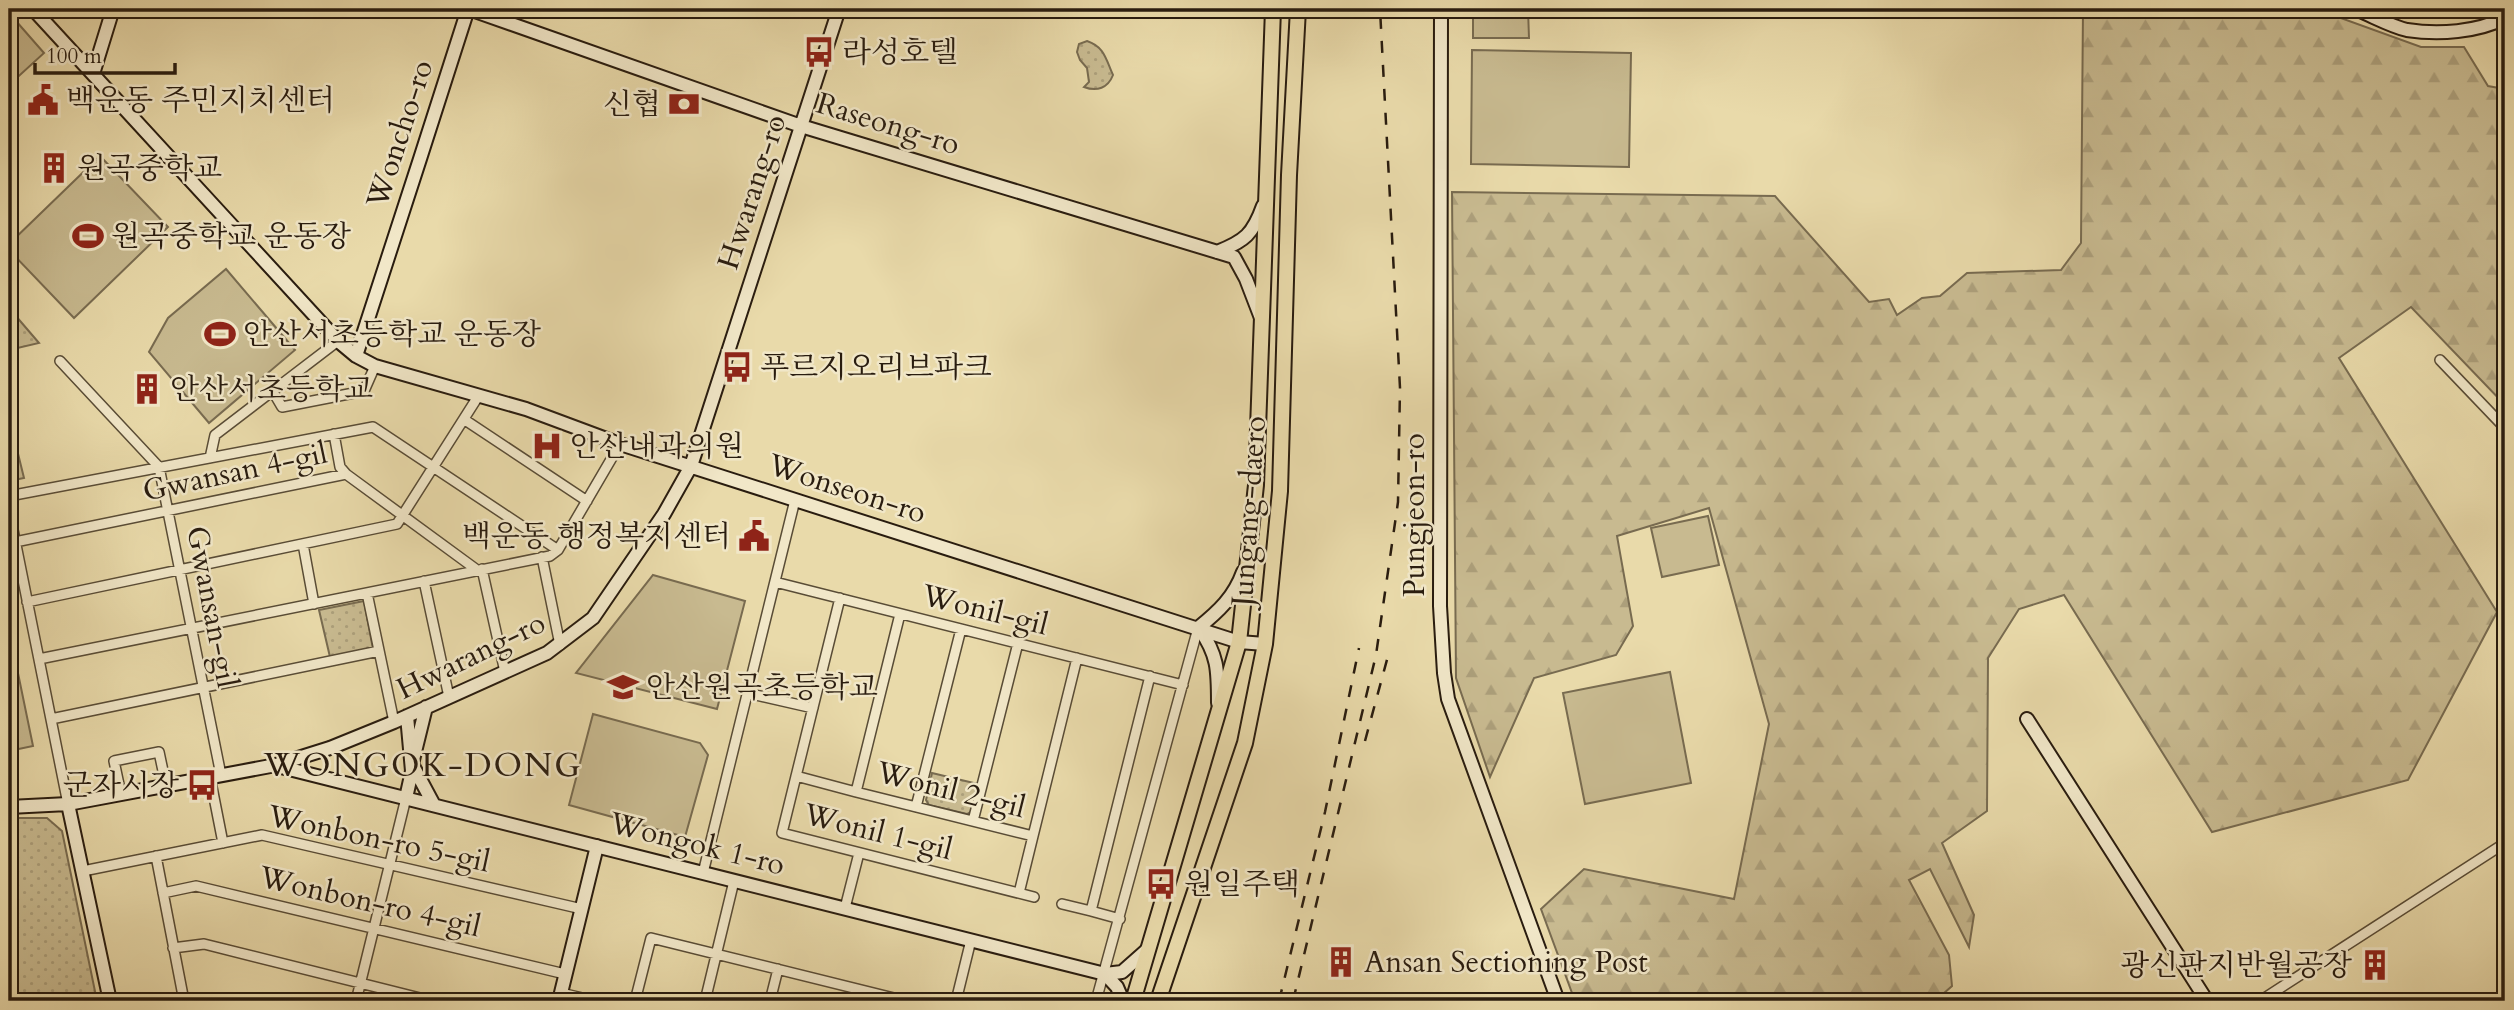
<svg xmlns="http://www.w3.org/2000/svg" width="2514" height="1010" viewBox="0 0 2514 1010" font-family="Cardo,'Noto Serif KR',serif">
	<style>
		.forest { fill: url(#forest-firs); stroke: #786b50; stroke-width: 2 }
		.park { fill: url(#park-dots); stroke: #786b50; stroke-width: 2 }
		.garden { fill: #c8ba90; stroke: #786b50; stroke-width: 2 }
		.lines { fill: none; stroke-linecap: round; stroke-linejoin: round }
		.street-casing { stroke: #594c36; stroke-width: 12 }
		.secondary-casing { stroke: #291c0f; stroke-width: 16 }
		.primary-casing { stroke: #291c0f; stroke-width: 18 }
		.street { stroke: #f1e7c8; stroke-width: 9 }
		.secondary { stroke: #f1e7c8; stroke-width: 12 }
		.primary { stroke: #e9daaa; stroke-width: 14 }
		.rail { stroke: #291c0f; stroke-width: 2.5; stroke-dasharray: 12 12; stroke-linecap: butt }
		.labels { text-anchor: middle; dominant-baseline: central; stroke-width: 5; stroke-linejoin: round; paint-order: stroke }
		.poi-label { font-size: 30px; fill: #291c0f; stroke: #f1e7c8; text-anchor: start }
		.street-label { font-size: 30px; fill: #291c0f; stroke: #f1e7c8 }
		.quarter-label { font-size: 33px; letter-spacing: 2px; fill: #291c0f; stroke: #f1e7c8 }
	</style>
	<defs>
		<pattern id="forest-firs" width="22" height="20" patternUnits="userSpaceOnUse" patternTransform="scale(1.75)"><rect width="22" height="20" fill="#c8ba90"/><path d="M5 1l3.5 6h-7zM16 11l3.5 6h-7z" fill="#ac9f7b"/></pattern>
		<pattern id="park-dots" width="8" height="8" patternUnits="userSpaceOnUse" patternTransform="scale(1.75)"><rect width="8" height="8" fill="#c8ba90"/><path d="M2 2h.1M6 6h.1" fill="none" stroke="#ac9f7b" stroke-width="1.8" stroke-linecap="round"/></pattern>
	</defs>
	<rect width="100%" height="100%" fill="#e9daaa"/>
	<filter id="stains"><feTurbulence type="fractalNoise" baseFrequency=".00286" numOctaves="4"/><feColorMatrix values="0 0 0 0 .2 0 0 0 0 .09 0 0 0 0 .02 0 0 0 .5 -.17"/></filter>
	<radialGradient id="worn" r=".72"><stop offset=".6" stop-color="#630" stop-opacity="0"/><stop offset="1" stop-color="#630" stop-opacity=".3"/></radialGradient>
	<path class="forest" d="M2083,9H2316L2421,47H2464L2488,86L2505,89V405L2411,307L2339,358L2497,612L2408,780L2212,832L2064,595L2019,609L1988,658L1987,811L1942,843L1974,915L1969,947L1930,869L1909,880L1949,955L1952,986L1935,1001H1575L1541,909L1584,869L1734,899L1769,724L1709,508L1617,536L1633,626L1616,655L1534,678L1490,777L1456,678L1452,192L1775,196L1869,302L1889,299L1897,315L1922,298L1940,296L1967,273L2061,270L2081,243Z"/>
	<path class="park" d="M1087,41C1105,47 1106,60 1113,75C1108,88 1097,92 1084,87L1089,82L1087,68L1080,60L1077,52L1079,44Z
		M9,308L39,343L9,350Z
		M9,417L24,478L9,481Z
		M364,601L373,649L330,657L319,610Z
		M932,773L978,784L972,811L967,814L929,805L926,800Z
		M9,818H47L62,831L97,1001H9Z"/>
	<path class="garden" d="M1473,9H1528L1529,38H1473Z
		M9,13L44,53L9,85Z
		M1472,50L1631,53L1629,167L1471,164Z
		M100,156L168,227L74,318L9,250V244Z
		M226,269L295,350L209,423L149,352L168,318Z
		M1708,516L1719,565L1662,577L1651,528Z
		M653,575L745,601L717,709L576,673Z
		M12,644L33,746L9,751V645Z
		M1670,672L1691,783L1585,804L1563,693Z
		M593,714L700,743L708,755L685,837L569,805Z"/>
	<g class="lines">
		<defs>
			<path id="street" d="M2440,360L2505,428
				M60,361L159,467L221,775
				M272,390L282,407L364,391L375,366
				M465,420L587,501
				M334,434L340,467L346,474
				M210,458L215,435L338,341
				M9,496L373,427L558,550
				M9,510L68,804
				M15,542L346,474L477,570
				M303,544L314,604
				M542,557L560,645
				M482,569L505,672
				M424,581L449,697
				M775,582L1183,685
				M367,593L394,722
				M840,598L782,833L1034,897
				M27,602L397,524L479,395
				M900,614L856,792L1033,836L1077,658
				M39,659L550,556L558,550L620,444
				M747,693L813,708
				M51,719L379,651
				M796,776L856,792
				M210,777L223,843
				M121,794L114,761L159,752L166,785
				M916,807L961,629
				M973,821L1018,643
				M156,856L184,1001
				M83,871L262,835L582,909
				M703,873L795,500
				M163,893L196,886L565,974
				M1019,893L1033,836
				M1062,904L1091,911L1150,676
				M845,908L859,853
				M1091,911L1120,919
				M173,948L204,944L432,1001
				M561,993L595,1001
				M356,1001L406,798
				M635,1001L651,938L906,1001
				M705,1001L734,881
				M770,1001L778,969
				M956,1001L971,940
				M1096,1001L1198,628
				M2260,1001L2505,843"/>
			<path id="secondary" d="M33,9L338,341L356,356L375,366L526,409L620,444L1239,642L1265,644
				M1441,9L1440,606L1444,673L1448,699L1558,1001
				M1818,9H1854
				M2355,9C2371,15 2390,26 2407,30C2439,35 2477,32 2505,18
				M93,74L113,9
				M1217,252C1245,241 1253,234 1263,206
				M356,356C394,240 431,125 468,9H469L801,126L1234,257L1246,279L1261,318
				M1198,628C1219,611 1234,597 1243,572
				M1199,628C1218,655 1218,670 1218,703
				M426,707L412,764L434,805
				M2027,719L2207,1001
				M277,766L1105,974L1122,972L1148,949
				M406,798L412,771L407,716
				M68,804L110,1001
				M9,807L68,804L276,765L330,748L394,722L547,653L593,618L664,514L691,466L839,9
				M1105,974L1117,987L1123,1001
				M559,1001L597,846"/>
			<path id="primary" d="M1133,1001L1239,642L1256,485L1273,9
				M1158,1001L1245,743L1265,644L1280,491L1289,175L1298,9"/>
		</defs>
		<use href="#street" class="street-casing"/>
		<use href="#secondary" class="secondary-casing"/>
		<use href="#primary" class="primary-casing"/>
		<use href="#street" class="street"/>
		<use href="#secondary" class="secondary"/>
		<use href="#primary" class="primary"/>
		<path class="rail" d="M1365,741L1388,656
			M1279,1001L1325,812L1359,648
			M1293,1001L1376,655L1398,502L1400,388L1380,9"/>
	</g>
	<defs>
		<symbol id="bus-bare" viewBox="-9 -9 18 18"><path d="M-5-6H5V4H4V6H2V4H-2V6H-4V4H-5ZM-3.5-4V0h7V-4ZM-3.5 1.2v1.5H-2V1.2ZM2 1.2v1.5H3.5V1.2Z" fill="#8f2418" stroke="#f1e7c8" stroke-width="2.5" paint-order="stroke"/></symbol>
		<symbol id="civic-bare" viewBox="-9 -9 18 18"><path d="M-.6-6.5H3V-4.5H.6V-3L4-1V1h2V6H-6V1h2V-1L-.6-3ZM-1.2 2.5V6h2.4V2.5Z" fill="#8f2418" stroke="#f1e7c8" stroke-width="2.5" paint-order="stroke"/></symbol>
		<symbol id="bank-bare" viewBox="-9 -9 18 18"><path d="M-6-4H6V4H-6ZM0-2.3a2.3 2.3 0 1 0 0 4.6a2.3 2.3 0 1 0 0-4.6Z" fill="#8f2418" stroke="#f1e7c8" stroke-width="2.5" paint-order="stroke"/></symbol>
		<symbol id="building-bare" viewBox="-9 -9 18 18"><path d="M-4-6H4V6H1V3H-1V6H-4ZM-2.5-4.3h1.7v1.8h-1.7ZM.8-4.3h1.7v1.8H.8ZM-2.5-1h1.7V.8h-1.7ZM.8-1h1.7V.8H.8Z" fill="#8f2418" stroke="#f1e7c8" stroke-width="2.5" paint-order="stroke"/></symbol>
		<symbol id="stadium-bare" viewBox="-9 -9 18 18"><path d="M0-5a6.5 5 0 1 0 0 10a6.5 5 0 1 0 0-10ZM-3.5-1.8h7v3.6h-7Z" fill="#8f2418" stroke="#f1e7c8" stroke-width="2.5" paint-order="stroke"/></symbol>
		<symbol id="hospital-bare" viewBox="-9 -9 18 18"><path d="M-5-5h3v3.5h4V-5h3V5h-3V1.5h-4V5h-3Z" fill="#8f2418" stroke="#f1e7c8" stroke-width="2.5" paint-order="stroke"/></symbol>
		<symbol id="school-bare" viewBox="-9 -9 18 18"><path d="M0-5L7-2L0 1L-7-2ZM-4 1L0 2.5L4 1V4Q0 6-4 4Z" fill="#8f2418" stroke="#f1e7c8" stroke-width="2.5" paint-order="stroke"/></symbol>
	</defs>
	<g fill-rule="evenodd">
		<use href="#bus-bare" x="797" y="30" width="44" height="44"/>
		<use href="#civic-bare" x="21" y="78" width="44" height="44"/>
		<use href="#bank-bare" x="662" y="82" width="44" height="44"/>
		<use href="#building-bare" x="32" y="146" width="44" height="44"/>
		<use href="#stadium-bare" x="66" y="214" width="44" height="44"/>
		<use href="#stadium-bare" x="198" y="312" width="44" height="44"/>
		<use href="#bus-bare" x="715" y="345" width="44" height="44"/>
		<use href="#building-bare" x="125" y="367" width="44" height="44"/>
		<use href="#hospital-bare" x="525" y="424" width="44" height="44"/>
		<use href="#civic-bare" x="732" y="514" width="44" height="44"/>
		<use href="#school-bare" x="601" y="665" width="44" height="44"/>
		<use href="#bus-bare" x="180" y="763" width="44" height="44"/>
		<use href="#bus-bare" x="1139" y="862" width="44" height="44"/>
		<use href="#building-bare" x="1319" y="940" width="44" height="44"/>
		<use href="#building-bare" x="2353" y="943" width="44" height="44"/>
	</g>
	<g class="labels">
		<g class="poi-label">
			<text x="842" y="52">라성호텔</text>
			<text x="66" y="100">백운동 주민지치센터</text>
			<text x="661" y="104" text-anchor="end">신협</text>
			<text x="77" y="168">원곡중학교</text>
			<text x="111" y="236">원곡중학교 운동장</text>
			<text x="243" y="334">안산서초등학교 운동장</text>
			<text x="760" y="367">푸르지오리브파크</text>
			<text x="170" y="389">안산서초등학교</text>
			<text x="570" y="446">안산내과의원</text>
			<text x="731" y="536" text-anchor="end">백운동 행정복지센터</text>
			<text x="646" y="687">안산원곡초등학교</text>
			<text x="179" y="785" text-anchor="end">군자시장</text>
			<text x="1184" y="884">원일주택</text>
			<text x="1364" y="962">Ansan Sectioning Post</text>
			<text x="2352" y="965" text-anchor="end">광신판지반월공장</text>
		</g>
		<g class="street-label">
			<text transform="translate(888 124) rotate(17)">Raseong-ro</text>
			<text transform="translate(400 134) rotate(-72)">Woncho-ro</text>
			<text transform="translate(752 192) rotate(-72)">Hwarang-ro</text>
			<text transform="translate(235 472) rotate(-12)">Gwansan 4-gil</text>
			<text transform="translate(847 489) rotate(18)">Wonseon-ro</text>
			<text transform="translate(1249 511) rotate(-86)">Jungang-daero</text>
			<text transform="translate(1414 515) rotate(-90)">Pungjeon-ro</text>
			<text transform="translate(212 607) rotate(79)">Gwansan-gil</text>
			<text transform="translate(985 610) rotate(14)">Wonil-gil</text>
			<text transform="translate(471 656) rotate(-26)">Hwarang-ro</text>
			<text transform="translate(951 790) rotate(14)">Wonil 2-gil</text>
			<text transform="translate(878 832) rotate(14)">Wonil 1-gil</text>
			<text transform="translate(379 839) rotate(12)">Wonbon-ro 5-gil</text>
			<text transform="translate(697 844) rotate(14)">Wongok 1-ro</text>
			<text transform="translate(370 902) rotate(13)">Wonbon-ro 4-gil</text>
		</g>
		<g class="quarter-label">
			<text x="423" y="765">WONGOK-DONG</text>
		</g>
	</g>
	<rect width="2514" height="1010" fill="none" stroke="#e9daaa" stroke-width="35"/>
	<rect x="10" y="10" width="2493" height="989" fill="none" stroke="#291c0f" stroke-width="3.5"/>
	<rect x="18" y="18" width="2479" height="975" fill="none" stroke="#291c0f" stroke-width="2"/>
	<path d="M35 63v10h140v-10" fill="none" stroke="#291c0f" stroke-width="3.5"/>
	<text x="46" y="63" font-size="21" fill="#291c0f" stroke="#f1e7c8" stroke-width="5" paint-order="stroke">100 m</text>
	<rect width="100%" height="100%" filter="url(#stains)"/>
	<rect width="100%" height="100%" fill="url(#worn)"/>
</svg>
